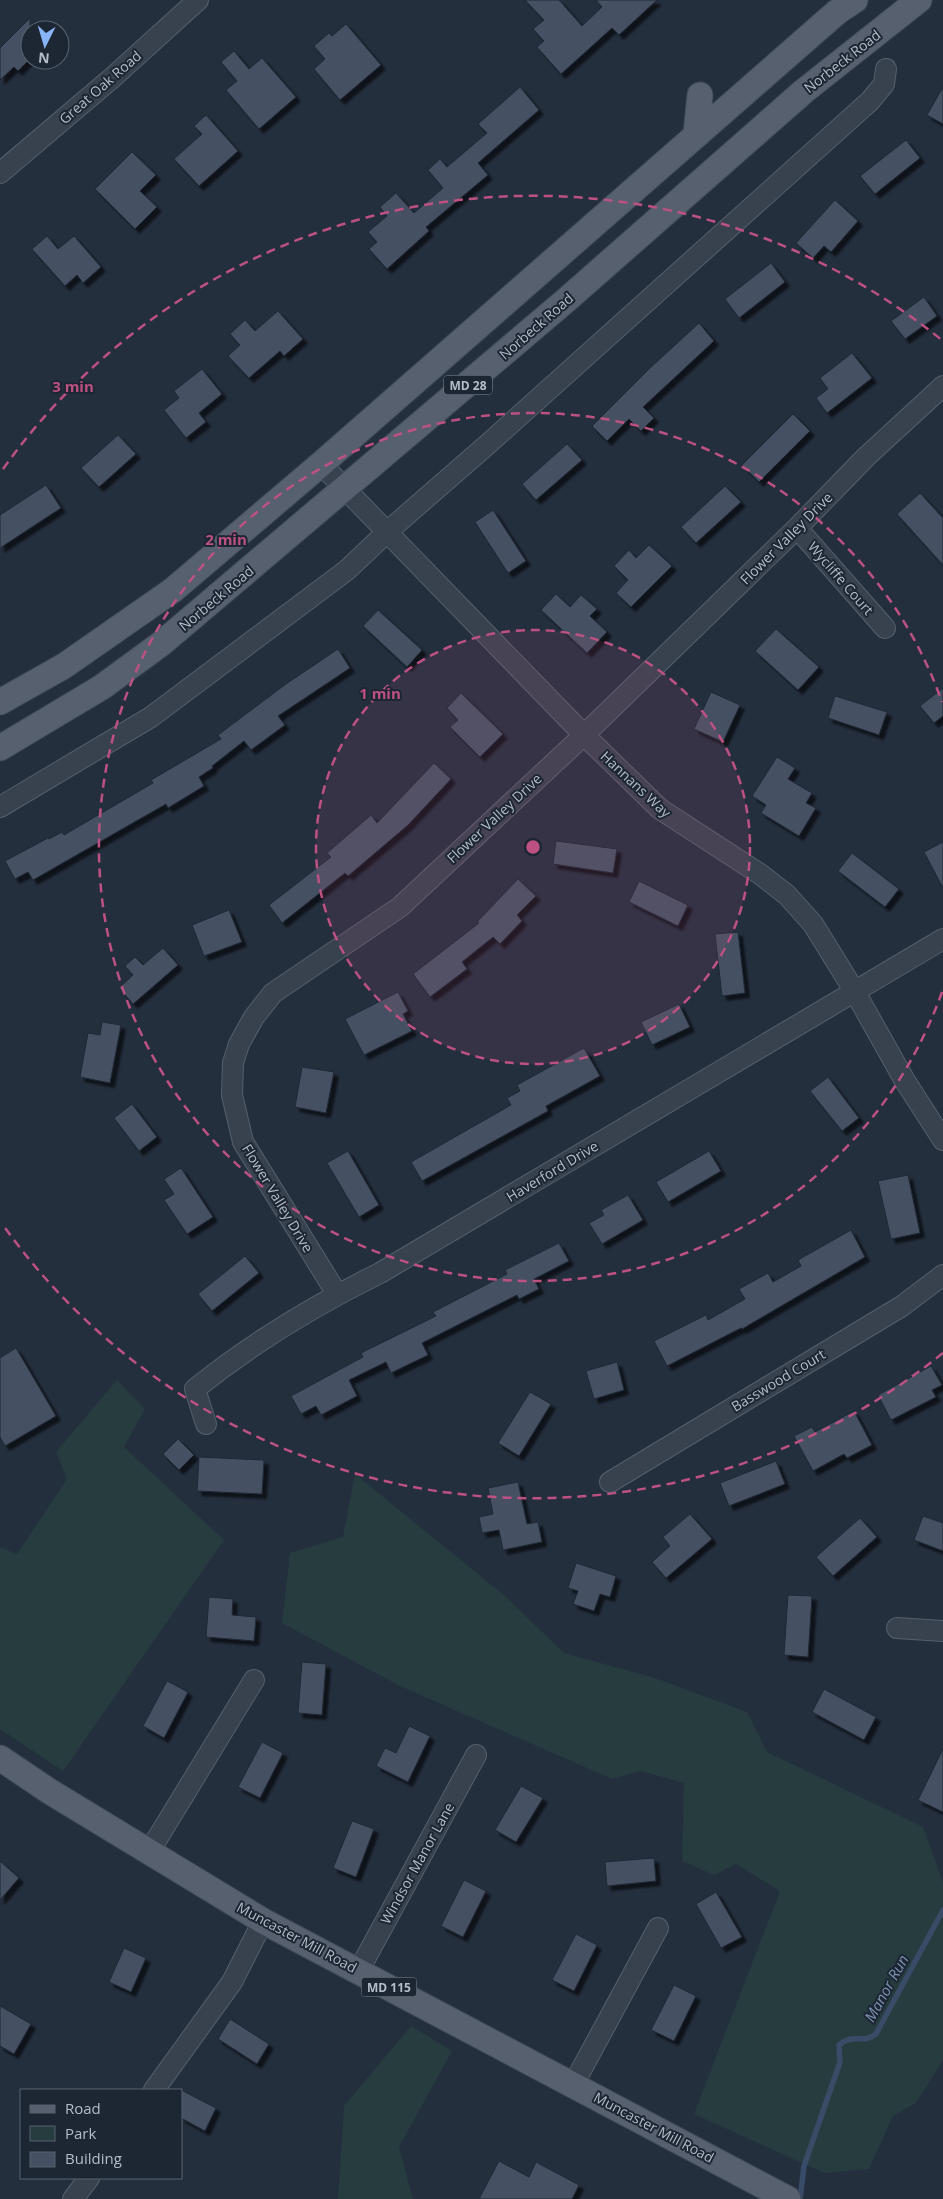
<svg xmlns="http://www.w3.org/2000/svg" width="943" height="2199" viewBox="0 0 943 2199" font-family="'Open Sans',sans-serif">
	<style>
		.green { fill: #263c3f }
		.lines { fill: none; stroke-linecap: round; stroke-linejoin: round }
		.stream { stroke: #394c67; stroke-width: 5.5 }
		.building { fill: #455162; stroke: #1f2835; filter: url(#shadow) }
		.minor-casing { stroke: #565f6c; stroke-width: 22 }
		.major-casing { stroke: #414a57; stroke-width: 27 }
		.minor { stroke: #38414e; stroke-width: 20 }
		.major { stroke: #56606e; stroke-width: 25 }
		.ring { fill: none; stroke: #bd5182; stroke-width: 2.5; stroke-dasharray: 9 6 }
		.labels { text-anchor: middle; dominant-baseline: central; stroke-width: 4; stroke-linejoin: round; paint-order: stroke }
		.shield { fill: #1d2633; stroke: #878f9c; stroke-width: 1 }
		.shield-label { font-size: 12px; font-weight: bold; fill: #b4bcc9 }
		.street-label { font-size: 14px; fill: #b4bcc9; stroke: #1d2633 }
		.water-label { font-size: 15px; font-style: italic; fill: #7c92b1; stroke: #1d2633 }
		.centre { fill: #bd5182; stroke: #1d2633; stroke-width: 2.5 }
		.ring-label { font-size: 15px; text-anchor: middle; font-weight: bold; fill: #bd5182; stroke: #1d2633; stroke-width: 4; stroke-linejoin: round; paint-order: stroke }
	</style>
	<defs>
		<filter id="shadow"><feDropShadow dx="4.5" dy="4.5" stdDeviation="1" flood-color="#0009"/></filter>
	</defs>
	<rect width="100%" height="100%" fill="#242f3e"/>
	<path class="green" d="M117,1380L145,1409L124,1447L224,1540L63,1771L0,1729V1547L17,1554L67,1479L56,1452Z
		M355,1474L505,1596L564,1653L655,1678L747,1712L767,1752L923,1827L943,1882V2060L916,2103L893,2116L869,2169L824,2173L694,2114L780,1891L736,1864L714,1875L682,1861L684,1783L641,1771L612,1779L398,1685L282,1623L290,1553L343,1537Z
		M411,2026L452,2051L399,2147L413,2199H338L344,2106Z"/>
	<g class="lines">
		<path class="stream" d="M800,2199L804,2166L840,2062L839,2045C855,2032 862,2045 876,2034L943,1910"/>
	</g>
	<path class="building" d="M525,0H559L582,26L602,7L596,0H657L619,35L612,28L561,74L537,47L544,41L533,29L544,20Z
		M30,18V59L18,71L14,67L0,80V48Z
		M346,24L381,65L340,100L314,69L325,59L314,46L329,33L332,36Z
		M234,51L249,69L262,58L296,97L259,129L226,90L237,81L221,62Z
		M520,87L539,110L478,163L488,175L426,227L429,231L387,269L369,249L377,242L368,232L387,216L380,207L396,193L414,213L443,188L428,170L440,159L447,167L487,133L478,124Z
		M943,87V124L927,115Z
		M206,115L238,151L199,186L174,159L202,134L194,126Z
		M906,140L920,158L875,194L860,176Z
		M132,152L156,175L140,191L157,207L135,229L95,189Z
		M835,200L858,221L831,252L824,246L813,258L796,243Z
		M47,236L58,249L74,236L101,267L83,283L77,275L65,286L32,249Z
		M771,263L785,282L739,318L725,299Z
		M924,297L937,316L905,339L891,321Z
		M278,311L303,339L284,356L280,351L249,378L228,356L240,345L230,334L245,320L255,331Z
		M699,323L714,341L643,407L654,418L641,431L629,419L607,441L592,426L650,368Z
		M852,353L872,378L827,413L816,398L828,389L820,378Z
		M202,369L222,394L199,413L206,422L186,438L164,410L179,398L174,391Z
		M793,414L810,431L759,482L742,465Z
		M118,435L136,454L99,487L81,468Z
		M567,444L582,460L536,500L522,484Z
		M46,485L61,508L0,548V515Z
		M725,486L741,502L696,543L681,527Z
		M920,493L943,518V565L897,514Z
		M493,510L526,561L508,573L475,522Z
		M649,545L672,566L631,607L616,593L628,580L614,566L629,550L636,558Z
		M556,594L570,607L581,595L597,609L590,616L607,632L587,653L541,610Z
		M378,610L422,650L407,667L363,626Z
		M776,629L819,667L798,690L755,651Z
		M338,649L350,668L278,716L285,725L251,750L244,741L212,766L213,768L199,777L204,786L168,808L166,804L33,880L28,872L15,879L5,861L48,838L49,839L62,832L64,835L153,783L151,780L221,739L218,735L286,684Z
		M943,688V716L934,723L920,706Z
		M711,692L740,705L723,742L694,729Z
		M461,693L503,734L480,757L450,727L458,720L447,708Z
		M835,696L887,712L879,735L828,718Z
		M777,757L795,768L788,779L812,793L806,803L816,808L799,836L761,813L766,805L752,796Z
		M434,763L451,779L408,825L348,876L345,873L282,923L269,905L331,857L327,853L371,815L377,823Z
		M556,841L617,849L613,873L553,864Z
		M943,842V888L924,852Z
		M852,853L899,889L885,907L838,871Z
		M518,879L536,896L517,915L522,921L500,944L493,937L462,962L467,969L430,997L413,974L479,923L477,922Z
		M639,881L688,905L678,926L629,902Z
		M229,910L242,942L204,956L192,925Z
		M738,932L745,993L722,996L715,934Z
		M163,948L178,965L133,1004L119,988L133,975L125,966L135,957L143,965Z
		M398,992L408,1011L403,1014L412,1031L364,1055L345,1019Z
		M679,1004L690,1027L652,1045L641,1022Z
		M102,1022L121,1025L110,1083L80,1077L88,1033L100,1035Z
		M584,1048L600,1076L546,1106L548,1111L422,1181L411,1162L511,1105L507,1098L520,1091L517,1085Z
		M302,1067L334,1072L326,1113L295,1107Z
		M828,1077L859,1118L842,1131L810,1091Z
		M132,1104L157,1137L139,1151L114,1118Z
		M348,1151L379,1205L359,1217L327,1163Z
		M709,1151L721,1171L668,1202L656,1182Z
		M181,1168L213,1217L187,1234L164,1200L174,1194L164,1179Z
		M908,1175L920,1233L891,1239L878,1181Z
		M628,1195L643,1220L602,1244L589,1223L604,1215L601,1210Z
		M851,1230L865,1257L742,1329L741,1328L667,1366L654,1341L706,1315L708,1320L745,1299L739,1289L768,1273L773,1282L801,1266L798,1260Z
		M559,1243L569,1261L534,1279L539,1289L519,1299L517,1295L422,1343L428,1355L391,1373L386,1362L349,1380L357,1396L321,1415L316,1406L301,1414L291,1396L363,1357L361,1353L436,1316L433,1312L507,1274L505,1270Z
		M245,1256L259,1273L212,1311L198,1294Z
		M16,1348L56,1416L5,1446L0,1437V1358Z
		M617,1362L624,1390L594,1399L586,1371Z
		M931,1366L942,1385L932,1390L936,1397L891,1420L878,1395Z
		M530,1392L551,1404L519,1456L498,1443Z
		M854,1411L872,1445L847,1458L844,1454L813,1471L794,1436L812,1427L815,1432Z
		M178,1439L194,1455L179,1470L163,1454Z
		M199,1457L264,1460L262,1494L197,1491Z
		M776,1461L785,1484L729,1506L720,1483Z
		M518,1482L527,1524L538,1522L542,1542L503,1550L499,1530L482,1533L479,1517L493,1514L488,1488Z
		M690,1514L712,1539L666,1578L652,1562L670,1546L663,1537Z
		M923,1516L943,1523V1551L914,1540Z
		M860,1518L877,1537L833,1576L816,1557Z
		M576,1563L616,1576L610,1597L600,1594L594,1611L573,1604L578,1591L568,1588Z
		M788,1595L812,1596L808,1657L784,1655Z
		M209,1597L233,1599L232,1615L256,1617L254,1641L206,1637Z
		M302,1662L326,1664L322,1715L298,1713Z
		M167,1681L188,1692L164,1738L143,1726Z
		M824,1689L876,1717L864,1740L812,1712Z
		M409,1726L430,1736L408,1782L376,1766L385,1748L396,1753Z
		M262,1742L283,1753L260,1798L238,1787Z
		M943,1749V1812L918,1800Z
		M521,1786L543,1798L516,1842L495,1830Z
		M352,1821L374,1829L356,1877L333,1868Z
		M654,1858L656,1881L607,1886L605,1862Z
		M0,1861L19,1878L0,1900Z
		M464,1880L486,1891L463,1937L441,1926Z
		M716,1892L742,1937L721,1948L696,1904Z
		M576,1934L597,1945L574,1991L552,1980Z
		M124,1948L146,1958L131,1992L109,1982Z
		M674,1985L696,1996L674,2041L651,2030Z
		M0,2006L31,2024L14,2054L0,2046Z
		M230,2019L269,2044L257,2064L218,2039Z
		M181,2090L216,2108L205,2131L181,2118Z
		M499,2161L529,2177L536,2162L579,2185L572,2199H479Z"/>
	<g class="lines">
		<defs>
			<path id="minor" d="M0,173L112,78L198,0
				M321,464L584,735L660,809L760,874L787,895L813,924L855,992L905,1081L943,1140
				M797,528L885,628
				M0,807L151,717L347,570L387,532L488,444L870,101L884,84L886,69
				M337,1294L243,1142L232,1095L233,1063L239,1044L254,1017L273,993L400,907L584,735L797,528L866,457L943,386
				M206,1424L195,1389C252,1343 315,1305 380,1273L943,939
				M610,1482L902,1306L943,1275
				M897,1628L943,1631
				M149,1852L254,1680
				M359,1970L476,1755
				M573,2085L658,1928
				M154,2090L232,1982L263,1921
				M73,2199L89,2178"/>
			<path id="major" d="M696,134L700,95
				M0,702L64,666L173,590L321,464L837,12L855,0
				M0,748L102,687L162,643L564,302L804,91L919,0
				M0,1758L49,1791L263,1921L788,2199"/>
		</defs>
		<use href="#minor" class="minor-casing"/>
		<use href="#major" class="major-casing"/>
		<use href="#minor" class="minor"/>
		<use href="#major" class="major"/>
	</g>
	<circle cx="533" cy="847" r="217" fill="#bd5182" fill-opacity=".12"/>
	<g class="ring">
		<circle cx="533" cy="847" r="217"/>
		<path d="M942 992A434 434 0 1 1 942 702"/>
		<path d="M943 1353A651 651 0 0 1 3 1225M3 469A651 651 0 0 1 943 341"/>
	</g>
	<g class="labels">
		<g class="shield">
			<rect x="444" y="375.5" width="48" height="19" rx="4"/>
			<rect x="361.5" y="1977.5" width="55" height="19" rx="4"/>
		</g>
		<g class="shield-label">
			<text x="468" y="385">MD 28</text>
			<text x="389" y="1987">MD 115</text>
		</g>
		<g class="street-label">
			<text transform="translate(842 61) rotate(-38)">Norbeck Road</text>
			<text transform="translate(100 87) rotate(-41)">Great Oak Road</text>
			<text transform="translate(536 326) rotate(-41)">Norbeck Road</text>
			<text transform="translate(786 538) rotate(-45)">Flower Valley Drive</text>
			<text transform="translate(841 578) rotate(49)">Wycliffe Court</text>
			<text transform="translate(216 598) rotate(-40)">Norbeck Road</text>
			<text transform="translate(636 784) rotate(43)">Hannans Way</text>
			<text transform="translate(494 818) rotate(-43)">Flower Valley Drive</text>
			<text transform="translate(552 1171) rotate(-31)">Haverford Drive</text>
			<text transform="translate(278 1198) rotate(59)">Flower Valley Drive</text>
			<text transform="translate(778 1380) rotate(-31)">Basswood Court</text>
			<text transform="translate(417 1863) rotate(-61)">Windsor Manor Lane</text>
			<text transform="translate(297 1937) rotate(28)">Muncaster Mill Road</text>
			<text transform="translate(654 2127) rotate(28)">Muncaster Mill Road</text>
		</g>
		<g class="water-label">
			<text transform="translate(886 1988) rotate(-61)">Manor Run</text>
		</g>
	</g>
	<circle cx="533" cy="847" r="8" class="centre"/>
	<g class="ring-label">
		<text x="73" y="392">3 min</text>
		<text x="226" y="545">2 min</text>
		<text x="380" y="699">1 min</text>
	</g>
	<rect x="20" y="2089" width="162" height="90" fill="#1d2633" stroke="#59626f"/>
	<rect x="30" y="2105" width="25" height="8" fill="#56606e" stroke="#59626f"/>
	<text x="65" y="2114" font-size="15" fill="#b4bcc9">Road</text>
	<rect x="30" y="2126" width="25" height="15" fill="#263c3f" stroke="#59626f"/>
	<text x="65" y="2139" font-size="15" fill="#b4bcc9">Park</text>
	<rect x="30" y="2152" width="25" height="15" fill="#455162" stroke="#59626f"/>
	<text x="65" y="2164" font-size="15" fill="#b4bcc9">Building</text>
	<g transform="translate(45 45) rotate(185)"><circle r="24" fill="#1d2633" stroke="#59626f"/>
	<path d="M0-4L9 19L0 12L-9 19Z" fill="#8ab4f8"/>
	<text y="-8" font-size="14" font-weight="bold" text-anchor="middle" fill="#b4bcc9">N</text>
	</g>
</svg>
